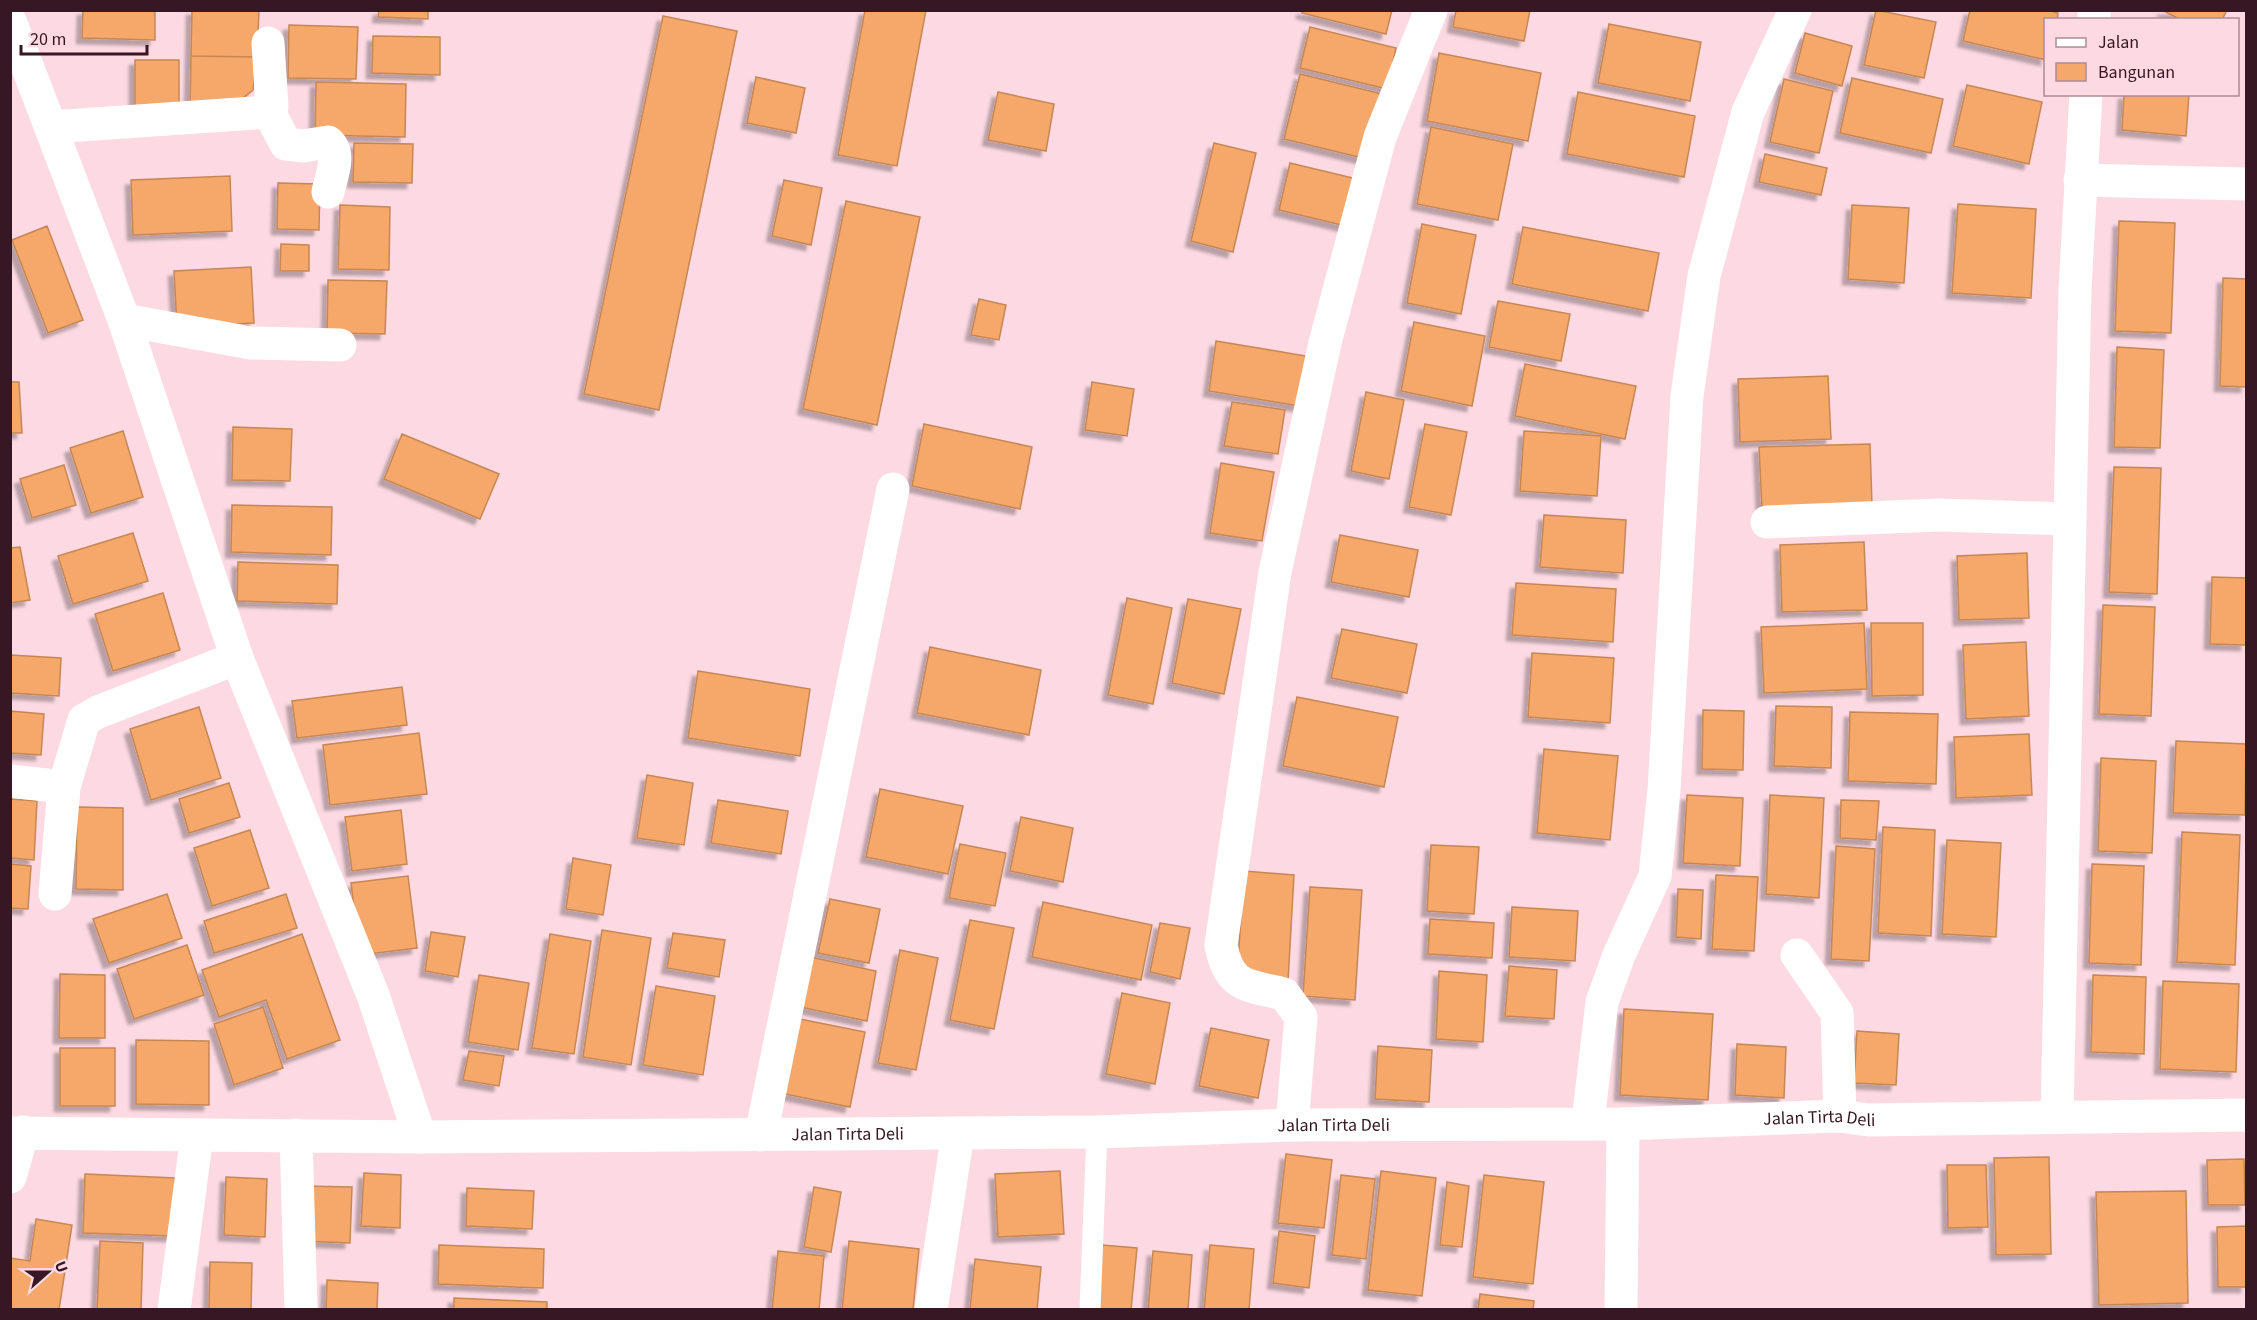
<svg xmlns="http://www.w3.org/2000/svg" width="2257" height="1320" viewBox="0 0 2257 1320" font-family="'Source Sans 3',sans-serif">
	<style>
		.building { fill: #f5a86b; stroke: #c78755; stroke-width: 1.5; filter: url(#shadow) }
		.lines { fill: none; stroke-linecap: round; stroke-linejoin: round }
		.lane { stroke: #fff; stroke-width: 21 }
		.street { stroke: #fff; stroke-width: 33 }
		.secondary { stroke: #fff; stroke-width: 33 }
		.labels { text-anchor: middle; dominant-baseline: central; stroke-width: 4.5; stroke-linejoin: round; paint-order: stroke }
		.street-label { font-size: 18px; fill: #361723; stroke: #fcd9e3 }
	</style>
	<defs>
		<filter id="shadow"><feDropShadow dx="-5.5" dy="5.5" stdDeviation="1.5" flood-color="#0004"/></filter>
	</defs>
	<rect width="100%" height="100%" fill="#fcd9e3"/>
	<path class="building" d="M83,10H155V40L82,38Z
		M192,10H259L257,57L191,56Z
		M379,10H428V19L378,17Z
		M865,10H926L897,166L838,155Z
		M1302,10H1392L1386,34L1302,13Z
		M1456,10H1530L1524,41L1453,27Z
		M1876,10L1936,22L1924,78L1864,65Z
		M1970,10H2047L2058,13L2057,20H2046V60L1963,41Z
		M2162,10H2227L2222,20H2181Z
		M663,16L737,31L659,410L584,394Z
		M1609,24L1701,42L1690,101L1598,83Z
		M289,25L358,27L356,79L288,78Z
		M1310,27L1396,48L1387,89L1300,68Z
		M1805,33L1852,46L1842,86L1795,73Z
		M373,36L440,37V75L372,73Z
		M1439,53L1541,73L1528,141L1427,121Z
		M191,56L257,57L253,90L233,106H190Z
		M135,60H179V107L135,106Z
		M1300,74L1382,94L1367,159L1284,139Z
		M756,77L805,88L796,133L747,123Z
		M1852,78L1943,99L1931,153L1840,133Z
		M1784,79L1833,91L1819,153L1770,142Z
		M316,82L406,84L405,137L315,135Z
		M1967,85L2042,102L2029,164L1953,146Z
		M998,92L1054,104L1046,151L988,140Z
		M1578,92L1695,116L1684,177L1567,154Z
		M2124,94H2189L2186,136L2122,130Z
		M1431,127L1513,144L1498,220L1417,204Z
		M354,143L413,144L412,183L353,182Z
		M1214,143L1256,153L1233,252L1191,241Z
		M1765,154L1827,168L1821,195L1759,182Z
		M1290,163L1357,179L1346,226L1279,210Z
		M230,176L232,231L133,235L131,180Z
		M784,180L822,188L811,245L772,236Z
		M278,183L320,184L319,230L277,229Z
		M846,201L920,217L877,425L803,409Z
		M1958,204L2036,209L2031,298L1952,293Z
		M340,205L390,207L389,270L338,269Z
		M1852,205L1909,208L1904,283L1848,279Z
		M2119,221L2175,223L2171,333L2115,331Z
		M1422,224L1476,235L1461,314L1407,303Z
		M47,226L83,320L48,333L12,240Z
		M1523,227L1659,253L1648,311L1512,284Z
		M281,244L309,245V271H280Z
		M251,267L254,323L177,327L174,271Z
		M2223,278L2246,279V387L2220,386Z
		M328,280L387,281L385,334L327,333Z
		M979,299L1006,305L999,340L971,335Z
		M1498,301L1570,314L1561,361L1489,347Z
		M1414,322L1485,336L1472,406L1401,391Z
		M1216,341L1306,356L1299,406L1209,391Z
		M2117,347L2164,350L2160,448L2114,447Z
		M1525,364L1636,386L1625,439L1515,416Z
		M1828,376L1831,439L1740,442L1738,379Z
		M10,382H19L22,433H10Z
		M1092,382L1134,389L1127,436L1085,430Z
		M1366,392L1404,400L1389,479L1351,471Z
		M1232,402L1285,410L1278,454L1224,446Z
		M924,424L1032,447L1020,509L912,486Z
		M1425,424L1467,432L1451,515L1409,507Z
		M233,427L292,429L290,481L232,480Z
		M123,431L143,497L91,513L70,448Z
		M1524,431L1601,436L1597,496L1520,491Z
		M402,434L499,474L480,519L384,479Z
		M1870,444L1872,505L1762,508L1759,447Z
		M1221,463L1274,472L1262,541L1210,533Z
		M64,465L76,505L32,518L20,479Z
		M2114,467L2161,468L2157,594L2109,592Z
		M232,505L332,507L331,555L231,552Z
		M1544,515L1626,520L1623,573L1540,567Z
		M133,533L148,581L73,604L58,556Z
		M1340,535L1418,550L1409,597L1331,582Z
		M1864,542L1867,610L1782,612L1780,545Z
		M20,547L30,600L10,603V548Z
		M2027,553L2029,618L1959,620L1957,556Z
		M238,562L338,565L337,604L237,601Z
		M2212,577L2246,578V645L2210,644Z
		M1516,583L1616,589L1613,642L1512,635Z
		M163,593L180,650L113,671L95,614Z
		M1127,598L1172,608L1153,704L1108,695Z
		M1188,599L1241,609L1224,694L1172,683Z
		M2103,605L2155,607L2151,716L2099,714Z
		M1864,623L1867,689L1764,693L1761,627Z
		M1871,623H1923V695L1872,696Z
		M1342,629L1417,644L1407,693L1331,678Z
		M2026,642L2029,716L1966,719L1963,645Z
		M930,647L1041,670L1029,735L917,713Z
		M1532,653L1614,658L1610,723L1528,717Z
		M10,655L61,658L59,696L10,693Z
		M698,671L810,689L800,756L688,738Z
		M402,687L407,725L297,738L292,701Z
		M1297,697L1398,717L1384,787L1283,766Z
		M1776,706L1832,707L1831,768L1774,766Z
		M199,707L221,778L151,800L130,729Z
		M1703,710L1744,711L1743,770L1702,769Z
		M10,711L44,714L41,755L10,753Z
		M1850,712L1938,714L1936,784L1848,781Z
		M419,733L427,794L330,805L323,745Z
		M2029,734L2032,795L1956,798L1954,737Z
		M2176,741L2246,744L2245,815L2173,813Z
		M1544,749L1618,756L1610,840L1537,833Z
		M2101,758L2156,761L2152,853L2098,851Z
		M647,775L693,783L684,845L637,838Z
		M229,783L240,817L189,833L179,799Z
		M880,789L963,806L948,874L866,857Z
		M1687,795L1743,798L1740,866L1683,863Z
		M1770,795L1824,798L1819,898L1766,894Z
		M10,799L37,801L34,860L10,858Z
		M718,800L788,811L781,854L711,843Z
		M1841,800L1879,801L1876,840L1840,838Z
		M77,807L123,808V890L76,889Z
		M401,810L407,864L352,871L345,817Z
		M1021,817L1073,828L1063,882L1010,871Z
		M1883,827L1935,830L1931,936L1878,933Z
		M250,830L269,888L212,906L194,848Z
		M2182,832L2240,835L2235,965L2177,962Z
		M1947,840L2001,843L1996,937L1942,934Z
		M960,844L1006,853L995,906L949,898Z
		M1431,845L1479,847L1474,914L1427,911Z
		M1836,846L1875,849L1869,961L1831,959Z
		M573,858L611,865L603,915L566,909Z
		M10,864L31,866L28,909L10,908Z
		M2092,864L2144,866L2141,965L2089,963Z
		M1244,871L1294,875L1288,981L1237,978Z
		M1716,875L1758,877L1754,951L1712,949Z
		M408,876L417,948L360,955L351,883Z
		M1310,887L1362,890L1355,1000L1303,996Z
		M1678,889L1703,890L1701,939L1676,937Z
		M167,894L182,938L109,963L93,919Z
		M286,894L297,928L214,953L204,921Z
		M830,899L880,909L869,963L818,953Z
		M1043,902L1152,925L1141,980L1032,957Z
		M1512,907L1578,911L1575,961L1509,957Z
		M1430,919L1494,923L1492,958L1428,954Z
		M970,920L1014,928L994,1029L950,1020Z
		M1160,923L1190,928L1180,979L1150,972Z
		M602,930L651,938L631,1065L583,1057Z
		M431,932L465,937L458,977L425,971Z
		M673,933L725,940L719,977L667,968Z
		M302,934L340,1040L287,1059L266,1000L219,1017L202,970Z
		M550,934L591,941L574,1054L532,1048Z
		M187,945L204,995L134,1019L117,969Z
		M900,950L938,958L916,1070L878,1063Z
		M810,957L876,971L867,1021L800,1007Z
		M1509,966L1557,970L1554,1019L1505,1016Z
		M1439,971L1487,975L1483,1042L1436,1039Z
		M60,974L105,975V1038H59Z
		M479,975L529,983L518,1050L468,1042Z
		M2093,975L2146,977L2144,1054L2091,1052Z
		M2163,981L2239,984L2236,1072L2160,1069Z
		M656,986L715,996L703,1075L643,1065Z
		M1122,993L1170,1003L1155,1084L1106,1074Z
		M263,1007L283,1068L234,1085L214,1024Z
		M1624,1009L1713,1014L1708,1100L1620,1095Z
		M795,1018L865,1032L850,1107L780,1093Z
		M1211,1028L1269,1040L1258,1098L1199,1086Z
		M1857,1031L1899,1034L1896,1085L1854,1083Z
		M136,1040L209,1041V1105L136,1104Z
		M1737,1044L1786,1047L1784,1098L1735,1095Z
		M1378,1046L1432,1050L1429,1102L1375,1099Z
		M60,1048H115V1106H60Z
		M469,1051L504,1056L499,1086L463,1080Z
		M1286,1154L1332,1160L1324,1228L1278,1223Z
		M2049,1157L2051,1254L1996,1255L1994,1158Z
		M2244,1159L2245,1205H2208L2207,1160Z
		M1947,1165H1986L1988,1227L1948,1228Z
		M1060,1171L1064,1234L998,1237L995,1174Z
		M1381,1171L1436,1178L1422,1296L1368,1290Z
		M364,1173L401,1175L400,1228L361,1226Z
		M85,1174L175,1178L173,1236L83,1233Z
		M1341,1175L1375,1179L1366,1259L1332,1255Z
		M1484,1175L1544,1182L1533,1284L1473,1277Z
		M226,1177L267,1179L265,1237L224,1235Z
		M1447,1182L1469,1186L1462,1247L1440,1245Z
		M304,1186L352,1187L350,1243L302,1241Z
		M814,1187L841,1192L831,1252L804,1247Z
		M467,1188L534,1191L532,1229L466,1226Z
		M2186,1191L2188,1303L2099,1305L2096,1192Z
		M36,1219L72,1225L59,1310H10V1258L30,1261Z
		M2246,1226V1287H2218L2217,1227Z
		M1279,1231L1315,1236L1309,1288L1273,1283Z
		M100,1241L143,1243L141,1310H97Z
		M849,1241L919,1249L913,1310H842Z
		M439,1245L544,1249L543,1288L438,1284Z
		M1102,1245L1137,1248L1131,1310H1095Z
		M1210,1245L1254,1249L1249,1310H1204Z
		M778,1251L824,1256L819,1310H772Z
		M1153,1251L1192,1255L1188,1310H1148Z
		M975,1259L1041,1267L1037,1310H970Z
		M210,1262L252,1263L251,1310H209Z
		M327,1280L378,1283L377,1310H326Z
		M1480,1294L1534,1301L1533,1310H1478Z
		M454,1298L547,1302V1310H454Z"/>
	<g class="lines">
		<path class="lane" d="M1090,1310L1097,1132"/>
		<path class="street" d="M2094,20V10
			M269,112L286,144L303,146L328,142C342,154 331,176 328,192
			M51,127L269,112L272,107L268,43
			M2080,180L2246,184
			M124,320L251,343L340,345
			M1767,522L1940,515L2070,519
			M10,781L64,787
			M55,894L64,787L84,720L98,712L237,658
			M1797,955L1837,1013L1840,1116
			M2057,1117L2075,289L2086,94
			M1588,1122L1602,1002L1619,955L1655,876L1664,790L1687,396L1704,276L1748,112L1795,10
			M1292,1125L1301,1017L1284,994C1247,985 1229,988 1221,945L1275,572L1325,343L1380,137L1431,10
			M10,1133L420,1137
			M296,1135L301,1310
			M761,1135L893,489
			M10,1177L23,1132
			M174,1310L197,1135
			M931,1310L958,1133
			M1621,1310L1623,1124"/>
		<path class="secondary" id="s1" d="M10,21L124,320L237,658L373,995L420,1137L1097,1132L1292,1125L1623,1124L1840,1116L1868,1120L2246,1115"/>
	</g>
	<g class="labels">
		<g class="street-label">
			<text stroke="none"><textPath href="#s1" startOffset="2589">Jalan Tirta Deli</textPath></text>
			<text stroke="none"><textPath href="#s1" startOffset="2103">Jalan Tirta Deli</textPath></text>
			<text stroke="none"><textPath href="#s1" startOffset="1617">Jalan Tirta Deli</textPath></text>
		</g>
	</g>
	<rect width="2257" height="1320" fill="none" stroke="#361723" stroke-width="24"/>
	<rect x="2044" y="18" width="195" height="78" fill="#fcd9e3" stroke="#ad8b96" stroke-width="1.5"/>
	<rect x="2056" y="38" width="30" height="9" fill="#ffffff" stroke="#ad8b96" stroke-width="1.5"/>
	<text x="2098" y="48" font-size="18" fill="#361723">Jalan</text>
	<rect x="2056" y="63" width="30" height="18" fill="#f5a86b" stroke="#ad8b96" stroke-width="1.5"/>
	<text x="2098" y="78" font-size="18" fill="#361723">Bangunan</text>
	<g transform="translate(48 1272) rotate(69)" stroke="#fcd9e3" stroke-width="4.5" paint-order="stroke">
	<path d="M0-4.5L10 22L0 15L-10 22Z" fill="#361723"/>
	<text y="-9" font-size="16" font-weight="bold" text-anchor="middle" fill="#361723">U</text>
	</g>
	<path d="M21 45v9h126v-9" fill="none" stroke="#361723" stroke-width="3"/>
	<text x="30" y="45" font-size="18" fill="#361723" stroke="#fcd9e3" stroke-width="4.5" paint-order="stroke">20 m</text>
</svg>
